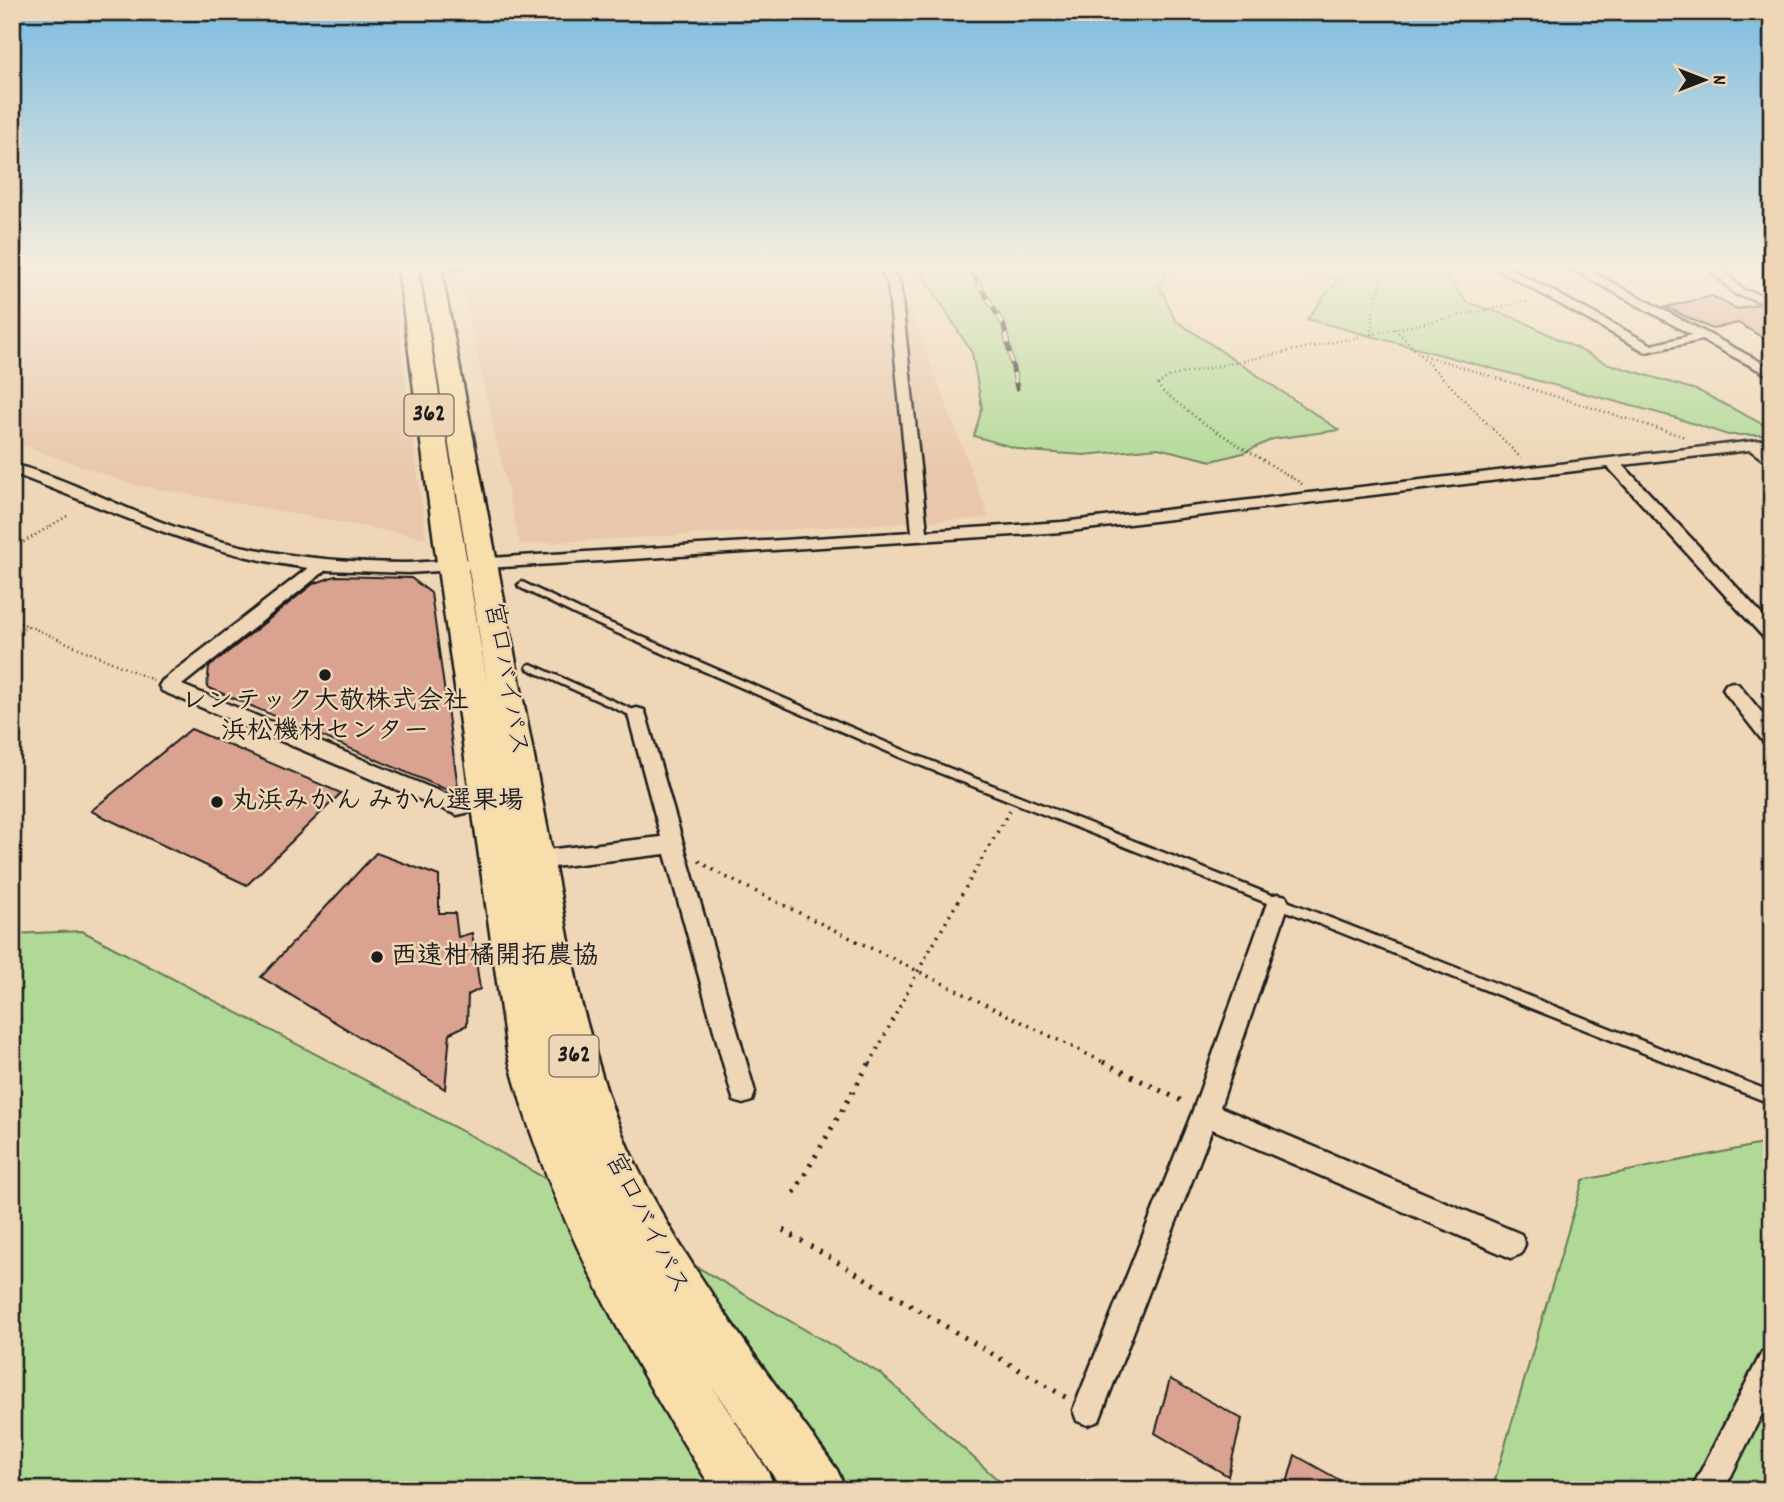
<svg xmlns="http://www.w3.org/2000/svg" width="1784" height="1502" viewBox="0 0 1784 1502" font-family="Dekko,'Klee One',sans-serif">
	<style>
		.built { fill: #e8c7ab }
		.green { fill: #b0d996; stroke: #667a59; stroke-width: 2 }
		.building { fill: #daa391; stroke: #1c1c1c; stroke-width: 2 }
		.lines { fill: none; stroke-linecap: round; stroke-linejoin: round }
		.lane-casing { stroke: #1c1c1c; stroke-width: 5 }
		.street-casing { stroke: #1c1c1c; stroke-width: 5 }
		.highway-casing { stroke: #1c1c1c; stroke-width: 5 }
		.path-far2 { stroke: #1c1c1c; stroke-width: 2.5; stroke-dasharray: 1 3.5; stroke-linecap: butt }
		.path-far1 { stroke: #1c1c1c; stroke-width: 3.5; stroke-dasharray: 2 6; stroke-linecap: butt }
		.path { stroke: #1c1c1c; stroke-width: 5; stroke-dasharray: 2.5 8; stroke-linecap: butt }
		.lane { fill: #eed6b6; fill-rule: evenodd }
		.street { fill: #eed6b6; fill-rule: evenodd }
		.highway { fill: #f8deab; fill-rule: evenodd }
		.rail-casing { stroke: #1c1c1c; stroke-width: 5 }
		.rail { stroke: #eed6b6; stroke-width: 3.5; stroke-dasharray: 10; stroke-linecap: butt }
		.poi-dot { fill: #1c1c1c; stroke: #eed6b6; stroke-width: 2.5 }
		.labels { text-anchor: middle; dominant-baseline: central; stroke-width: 5; stroke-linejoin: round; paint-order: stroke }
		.shield { fill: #eed6b6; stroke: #5b544a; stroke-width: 2 }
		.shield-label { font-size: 24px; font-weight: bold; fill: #1c1c1c }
		.street-label { font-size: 26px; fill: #1c1c1c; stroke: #eed6b6 }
		.poi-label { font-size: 26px; font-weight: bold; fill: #1c1c1c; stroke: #eed6b6; text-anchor: start }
	</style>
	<rect width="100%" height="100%" fill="#eed6b6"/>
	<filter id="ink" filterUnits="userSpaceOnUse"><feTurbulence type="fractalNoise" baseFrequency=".0143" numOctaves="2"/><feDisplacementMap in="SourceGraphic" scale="14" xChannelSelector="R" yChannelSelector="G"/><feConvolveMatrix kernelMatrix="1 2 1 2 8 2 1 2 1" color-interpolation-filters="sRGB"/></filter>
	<g filter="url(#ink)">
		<path class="built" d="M25,264H390L426,538L132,484L12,442V274Z
			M533,264H893L989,518L520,544L462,289L482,274Z"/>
		<path class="green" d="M916,264H1194L1166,274L1160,287L1175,320L1339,430L1273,439L1243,453L1212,461L1158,448L1084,455L1026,451L974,436L982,408L972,353Z
			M1257,264H1439L1466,302L1518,319L1606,363L1699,391L1772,429V435H1728L1673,417L1307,319L1338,279Z
			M82,931L479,1140L881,1374L1009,1490H12V934Z
			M1772,1142V1490H1492L1583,1180Z"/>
		<path class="building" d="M1712,296L1737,309L1760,304L1772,307V343L1738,323L1712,329L1666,307Z
			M335,576L411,578L431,593L459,795L207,687L209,667L313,584Z
			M191,729L341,793L247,885L91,811Z
			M376,853L439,876V913H455L458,937L472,933L480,989L468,995L467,1025L450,1033L445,1089L261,977Z
			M1170,1379L1242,1419L1228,1476L1155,1433Z
			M1295,1455L1357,1490H1285Z"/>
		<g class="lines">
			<defs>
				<path id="lane" d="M522,582L582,611L908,752L1772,1092V1104L902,758L576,615L519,587L518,585Z
					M531,664L640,713L642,715L640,717H634L528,669L527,667L528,665Z"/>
				<path id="street" d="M15,264H27L12,276V267Z
					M450,264H476L431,274L425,271Z
					M876,264H887L900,283L927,531L1062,522L1772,439V447L1765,448L1772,454V466L1750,450L1623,465L1772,625V642L1766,640L1608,467L1062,532L408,573L326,570L182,685L458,799L490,792L497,794L500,800L497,806L457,815L162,691L159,686L162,681L308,568C199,554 113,511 12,473V464C67,478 119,507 172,526C248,554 327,562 408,563L912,532L888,283Z
					M1488,264H1502L1652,345L1692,335L1563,264H1577L1772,368V377L1702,340L1646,352Z
					M1704,264H1717L1743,290L1772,298V305L1735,294Z
					M1732,682L1738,684L1772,725V746L1765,744L1726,694L1723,689L1726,684Z
					M637,708L644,710L646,715L755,1092L752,1101L743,1104L734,1101L731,1092L665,854L537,869L530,866L526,860L530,854L537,851L661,837L628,715L630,710Z
					M1278,894L1286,896L1289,903L1220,1107L1521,1234L1525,1244L1521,1254L1511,1258L1212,1129L1099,1421L1088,1425L1077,1421L1073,1410L1192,1113L1267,903L1270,896Z
					M1772,1347V1394L1724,1490H1691L1762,1352Z"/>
				<path id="highway" d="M400,264H416L418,268L488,689L420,264H440L580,999C596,1055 610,1112 636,1165C690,1274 766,1371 837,1470L846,1490H783L711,1385L767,1470L776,1490H713C629,1359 544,1203 507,1052L434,541L398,268Z"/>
			</defs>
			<use href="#lane" class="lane-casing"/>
			<use href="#street" class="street-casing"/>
			<use href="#highway" class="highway-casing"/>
			<path class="path-far2" d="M1395,329L1521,458
				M1371,335L1374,306L1382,281L1375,264
				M1420,354L1685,437
				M1302,484L1203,423L1161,390L1158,384L1169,377L1190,372L1530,301
				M12,549L67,516
				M12,619L153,680
				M12,636L28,626"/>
			<path class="path-far1" d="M699,861L718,873L1107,1064
				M870,1064L918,971L1010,810"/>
			<path class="path" d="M1103,1062L1184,1102
				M794,1193L870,1062
				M783,1230L1067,1398"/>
			<use href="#lane" class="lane"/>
			<use href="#street" class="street"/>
			<use href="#highway" class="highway"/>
			<defs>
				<path id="rail" d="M967,264L1004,326L1017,388"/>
			</defs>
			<use href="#rail" class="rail-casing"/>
			<use href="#rail" class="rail"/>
		</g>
	</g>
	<linearGradient id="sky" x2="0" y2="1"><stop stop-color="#7bbce0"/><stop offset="0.56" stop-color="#f7edde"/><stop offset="1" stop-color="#f7edde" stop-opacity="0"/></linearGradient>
	<rect width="1784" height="475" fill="url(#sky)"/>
	<g class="poi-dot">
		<circle cx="325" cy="675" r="7"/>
		<circle cx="217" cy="802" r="7"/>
		<circle cx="377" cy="957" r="7"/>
	</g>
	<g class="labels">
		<g class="shield">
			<rect x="404.5" y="394.5" width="49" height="41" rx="5"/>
			<rect x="549.5" y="1035.5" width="49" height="41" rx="5"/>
		</g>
		<g class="shield-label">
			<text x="429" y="415">362</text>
			<text x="574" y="1056">362</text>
		</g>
		<g class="street-label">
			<text transform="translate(505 679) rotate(80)">宮口バイパス</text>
			<text transform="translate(646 1224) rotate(63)">宮口バイパス</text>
		</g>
		<g class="poi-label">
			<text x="325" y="702" text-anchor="middle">レンテック大敬株式会社<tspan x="325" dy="30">浜松機材センター</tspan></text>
			<text x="231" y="802">丸浜みかん みかん選果場</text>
			<text x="391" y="957">西遠柑橘開拓農協</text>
		</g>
	</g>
	<rect width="1784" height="1502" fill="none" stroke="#eed6b6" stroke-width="42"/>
	<rect x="21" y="21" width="1742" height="1460" fill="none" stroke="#1c1c1c" stroke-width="2.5" filter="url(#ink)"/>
	<g transform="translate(1704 80) rotate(90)" stroke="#eed6b6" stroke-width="5" paint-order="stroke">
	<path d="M0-5L12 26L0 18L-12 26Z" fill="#1c1c1c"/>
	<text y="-10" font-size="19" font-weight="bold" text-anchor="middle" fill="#1c1c1c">N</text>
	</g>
</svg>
